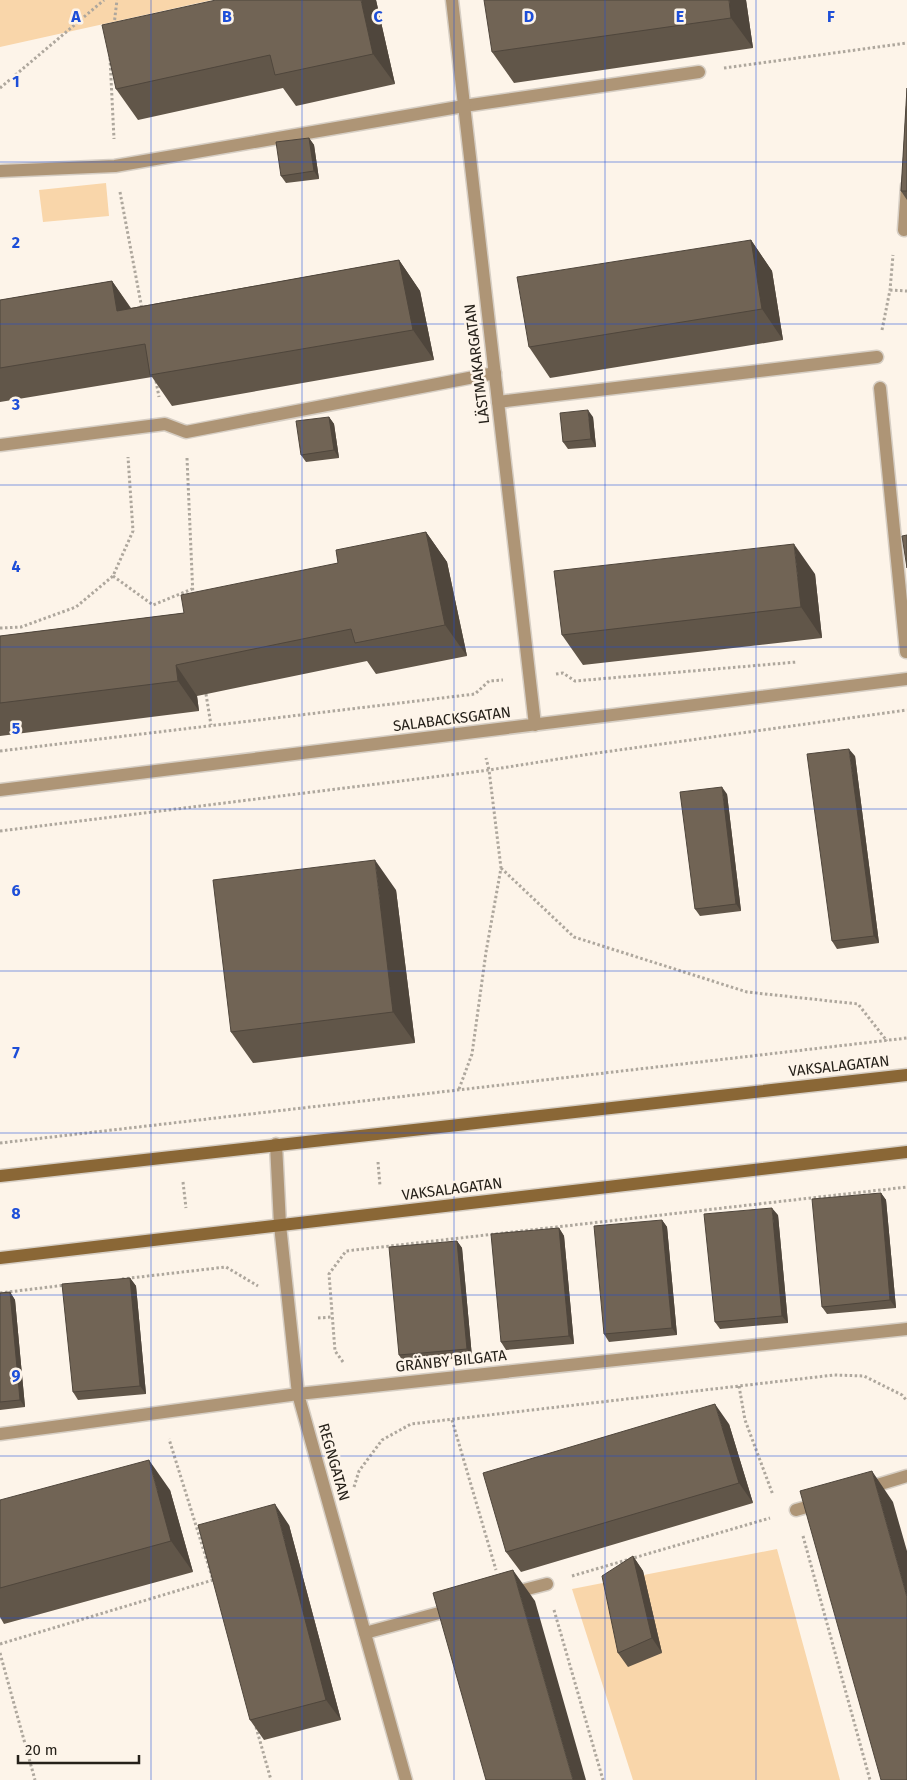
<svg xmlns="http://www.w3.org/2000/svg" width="907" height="1780" viewBox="0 0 907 1780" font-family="'Fira Sans',sans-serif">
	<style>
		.green { fill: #f9d6aa }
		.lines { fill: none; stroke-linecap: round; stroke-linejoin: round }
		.service-casing { stroke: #d6cec4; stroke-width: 15 }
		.minor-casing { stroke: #d6cec4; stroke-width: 15 }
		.secondary-casing { stroke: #d6cec4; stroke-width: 15 }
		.path { stroke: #aea79d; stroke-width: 3; stroke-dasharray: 2.5 2.5; stroke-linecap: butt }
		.service { stroke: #ae9576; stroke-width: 12 }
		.minor { stroke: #ae9576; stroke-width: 12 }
		.secondary { stroke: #8a6736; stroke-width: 12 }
		.wall { fill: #615649 }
		.shaded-wall { fill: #4f463c }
		.building { fill: #716455; stroke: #4f463c }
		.grid { fill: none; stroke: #1d4ed8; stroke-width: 1; stroke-opacity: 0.55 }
		.labels { text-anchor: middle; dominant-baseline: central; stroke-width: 5; stroke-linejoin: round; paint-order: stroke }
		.street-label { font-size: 15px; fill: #26211a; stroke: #fdf4e9 }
		.grid-label { font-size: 16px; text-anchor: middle; font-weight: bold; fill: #1d4ed8; stroke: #fdf4e9; stroke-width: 5; stroke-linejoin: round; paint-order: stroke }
	</style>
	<rect width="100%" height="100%" fill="#fdf4e9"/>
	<path class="green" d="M0,0H212L0,47Z
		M106,183L109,216L43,222L39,190Z
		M777,1549L840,1780H633L572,1589Z"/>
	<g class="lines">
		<defs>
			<path id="service" d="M0,171L115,166L464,106L699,72
				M904,230L907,186
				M880,388L906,652
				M498,402L877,357
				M0,445L165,424L186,432L495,373
				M864,1489L907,1476
				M796,1510L821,1503
				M512,1593L547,1584
				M365,1633L454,1609"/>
			<path id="minor" d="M452,0L535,725
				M0,790L907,679
				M276,1144L280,1225L298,1394L406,1780
				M0,1434L298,1394L907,1329"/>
			<path id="secondary" d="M0,1176L907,1075
				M0,1258L907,1152"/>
		</defs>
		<use href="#service" class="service-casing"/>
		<use href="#minor" class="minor-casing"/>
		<use href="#secondary" class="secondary-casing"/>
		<path class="path" d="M114,25L117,0
			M110,58L114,139
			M724,68L907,43
			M0,88L104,0
			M120,192L142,309
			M890,290L907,291
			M882,330L890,290L893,255
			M156,381L159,397
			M187,458L193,597
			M113,576L153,605L192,589
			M0,628L21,627L76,607L113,576L133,531L128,457
			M556,674L563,673L575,681L797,662
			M206,694L211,725
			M0,751L475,694L489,681L503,680
			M0,831L489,770L590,754L907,710
			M501,868L574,937L747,992L858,1004L887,1041
			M459,1089L472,1054L486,952L501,868L489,770L486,758
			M0,1143L907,1038
			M378,1162L380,1186
			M183,1182L186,1208
			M122,1279L226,1267L258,1286
			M0,1293L66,1285
			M318,1318L332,1317
			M343,1362L335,1351L329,1274L346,1251L907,1187
			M739,1386L745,1420L773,1495
			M452,1420L496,1570
			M354,1487L359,1471L382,1440L411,1424L834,1375L864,1376L902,1395L907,1401
			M803,1536L870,1780
			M572,1576L770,1518
			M554,1610L603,1780
			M0,1644L213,1580L169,1439
			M0,1653L35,1780
			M256,1727L271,1780"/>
		<use href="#service" class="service"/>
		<use href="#minor" class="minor"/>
		<use href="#secondary" class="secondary"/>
	</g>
	<path class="wall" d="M376,0L395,84L296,106L283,88L138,120L116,89Z
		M746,0L753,48L514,83L492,52Z
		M907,88V200L901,191Z
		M309,138L314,145L319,179L286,183L281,176Z
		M751,240L772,271L783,340L550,378L529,347Z
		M399,260L420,291L434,360L172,406L152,377L0,402V300L112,281L131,308Z
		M329,417L334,424L339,458L306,462L301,455Z
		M593,417L596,447L568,449L563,442Z
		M426,532L447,562L467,656L376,674L367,661L197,696L199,711L0,736V636L184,613L338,563Z
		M815,574L822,638L583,665L562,635Z
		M855,756L879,943L837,949L832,941Z
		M727,794L741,911L700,916L695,909Z
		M396,890L415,1043L253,1063L231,1032Z
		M881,1193L886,1200L896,1308L827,1314L822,1307Z
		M778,1215L788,1323L720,1329L715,1322Z
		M662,1220L667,1227L677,1335L609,1342L604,1334Z
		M559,1228L564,1236L574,1344L506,1350L501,1342Z
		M457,1241L462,1248L472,1357L404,1363L399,1355Z
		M130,1278L136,1286L146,1394L78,1400L73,1392Z
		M10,1292L15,1300L25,1407L0,1410V1293Z
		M729,1424L753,1503L521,1572L506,1552Z
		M170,1490L193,1572L4,1624L0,1617V1500Z
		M289,1525L341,1720L264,1740L250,1720Z
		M633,1556L643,1571L662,1653L628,1667L618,1653Z"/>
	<path class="shaded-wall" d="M361,0H376L395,84L373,54Z
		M729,0H746L753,48L731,18Z
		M309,138L314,145L319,179L314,171Z
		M751,240L772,271L783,340L762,309Z
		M399,260L420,291L434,360L413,330Z
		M112,281L133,312L117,311Z
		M588,410L593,417L596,447L591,439Z
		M329,417L334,424L339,458L334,450Z
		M426,532L447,562L467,656L445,625Z
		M794,544L815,574L822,638L801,607Z
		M176,665L197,696L199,711L178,681Z
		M849,749L855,756L879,943L874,936Z
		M722,787L727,794L741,911L736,904Z
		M375,860L396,890L415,1043L393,1012Z
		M881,1193L886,1200L896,1308L890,1300Z
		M772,1208L778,1215L788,1323L782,1316Z
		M662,1220L667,1227L677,1335L672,1328Z
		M559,1228L564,1236L574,1344L569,1336Z
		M457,1241L462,1248L472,1357L467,1349Z
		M130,1278L136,1286L146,1394L140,1386Z
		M10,1292L15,1300L25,1407L20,1400Z
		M715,1404L729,1424L753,1503L739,1483Z
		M149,1460L170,1490L193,1572L171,1541Z
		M872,1471L893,1502L907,1551V1597Z
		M275,1504L289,1525L341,1720L326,1700Z
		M633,1556L643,1571L662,1653L652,1638Z
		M513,1570L535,1601L586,1780H573Z"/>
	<path class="building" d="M216,0H361L373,54L275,75L270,55L116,89L102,25Z
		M484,0H729L731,18L492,52Z
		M907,88V191H901Z
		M309,138L314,171L281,176L276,142Z
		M751,240L762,309L529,347L517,277Z
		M399,260L413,330L150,375L145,344L0,368V300L112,281L117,311Z
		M588,410L591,439L563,442L560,413Z
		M329,417L334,450L301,455L296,421Z
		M426,532L445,625L355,643L351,629L176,665L178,681L0,703V636L184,613L181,595L338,563L336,550Z
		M907,535V568L902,536Z
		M794,544L801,607L562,635L554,571Z
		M849,749L874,936L832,941L807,754Z
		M722,787L736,904L695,909L680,792Z
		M375,860L393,1012L231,1032L213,880Z
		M881,1193L890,1300L822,1307L812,1199Z
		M772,1208L782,1316L715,1322L704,1214Z
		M662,1220L672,1328L604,1334L594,1226Z
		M559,1228L569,1336L501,1342L491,1234Z
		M457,1241L467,1349L399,1355L389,1247Z
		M130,1278L140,1386L73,1392L62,1284Z
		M10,1292L20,1400L0,1402V1293Z
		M715,1404L739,1483L506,1552L483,1473Z
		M149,1460L171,1541L0,1588V1500Z
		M872,1471L907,1597V1780H881L800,1491Z
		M275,1504L326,1700L250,1720L198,1525Z
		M633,1556L652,1638L618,1653L602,1576Z
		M513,1570L573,1780H486L433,1593Z"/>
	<path class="grid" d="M151,0V1780M302,0V1780M454,0V1780M605,0V1780M756,0V1780M0,162H907M0,324H907M0,485H907M0,647H907M0,809H907M0,971H907M0,1133H907M0,1295H907M0,1456H907M0,1618H907"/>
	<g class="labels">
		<g class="street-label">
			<text transform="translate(477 364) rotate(-97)">LÄSTMAKARGATAN</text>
			<text transform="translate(452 719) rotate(-7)">SALABACKSGATAN</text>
			<text transform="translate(839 1066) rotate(-6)">VAKSALAGATAN</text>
			<text transform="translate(452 1189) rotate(-7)">VAKSALAGATAN</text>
			<text transform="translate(451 1361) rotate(-6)">GRÄNBY BILGATA</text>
			<text transform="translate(334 1462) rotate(74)">REGNGATAN</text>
		</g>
	</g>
	<g class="grid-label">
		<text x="76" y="22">A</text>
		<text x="227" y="22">B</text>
		<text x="378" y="22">C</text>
		<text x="529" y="22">D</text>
		<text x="680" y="22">E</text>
		<text x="831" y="22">F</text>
		<text x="16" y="87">1</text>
		<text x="16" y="248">2</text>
		<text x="16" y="410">3</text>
		<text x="16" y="572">4</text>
		<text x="16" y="734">5</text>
		<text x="16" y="896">6</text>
		<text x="16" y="1058">7</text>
		<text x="16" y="1219">8</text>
		<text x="16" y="1381">9</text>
	</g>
	<path d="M18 1755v8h121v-8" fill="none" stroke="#26211a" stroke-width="2.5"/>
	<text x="25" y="1755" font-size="15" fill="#26211a" stroke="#fdf4e9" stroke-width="4" paint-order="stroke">20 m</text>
</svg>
